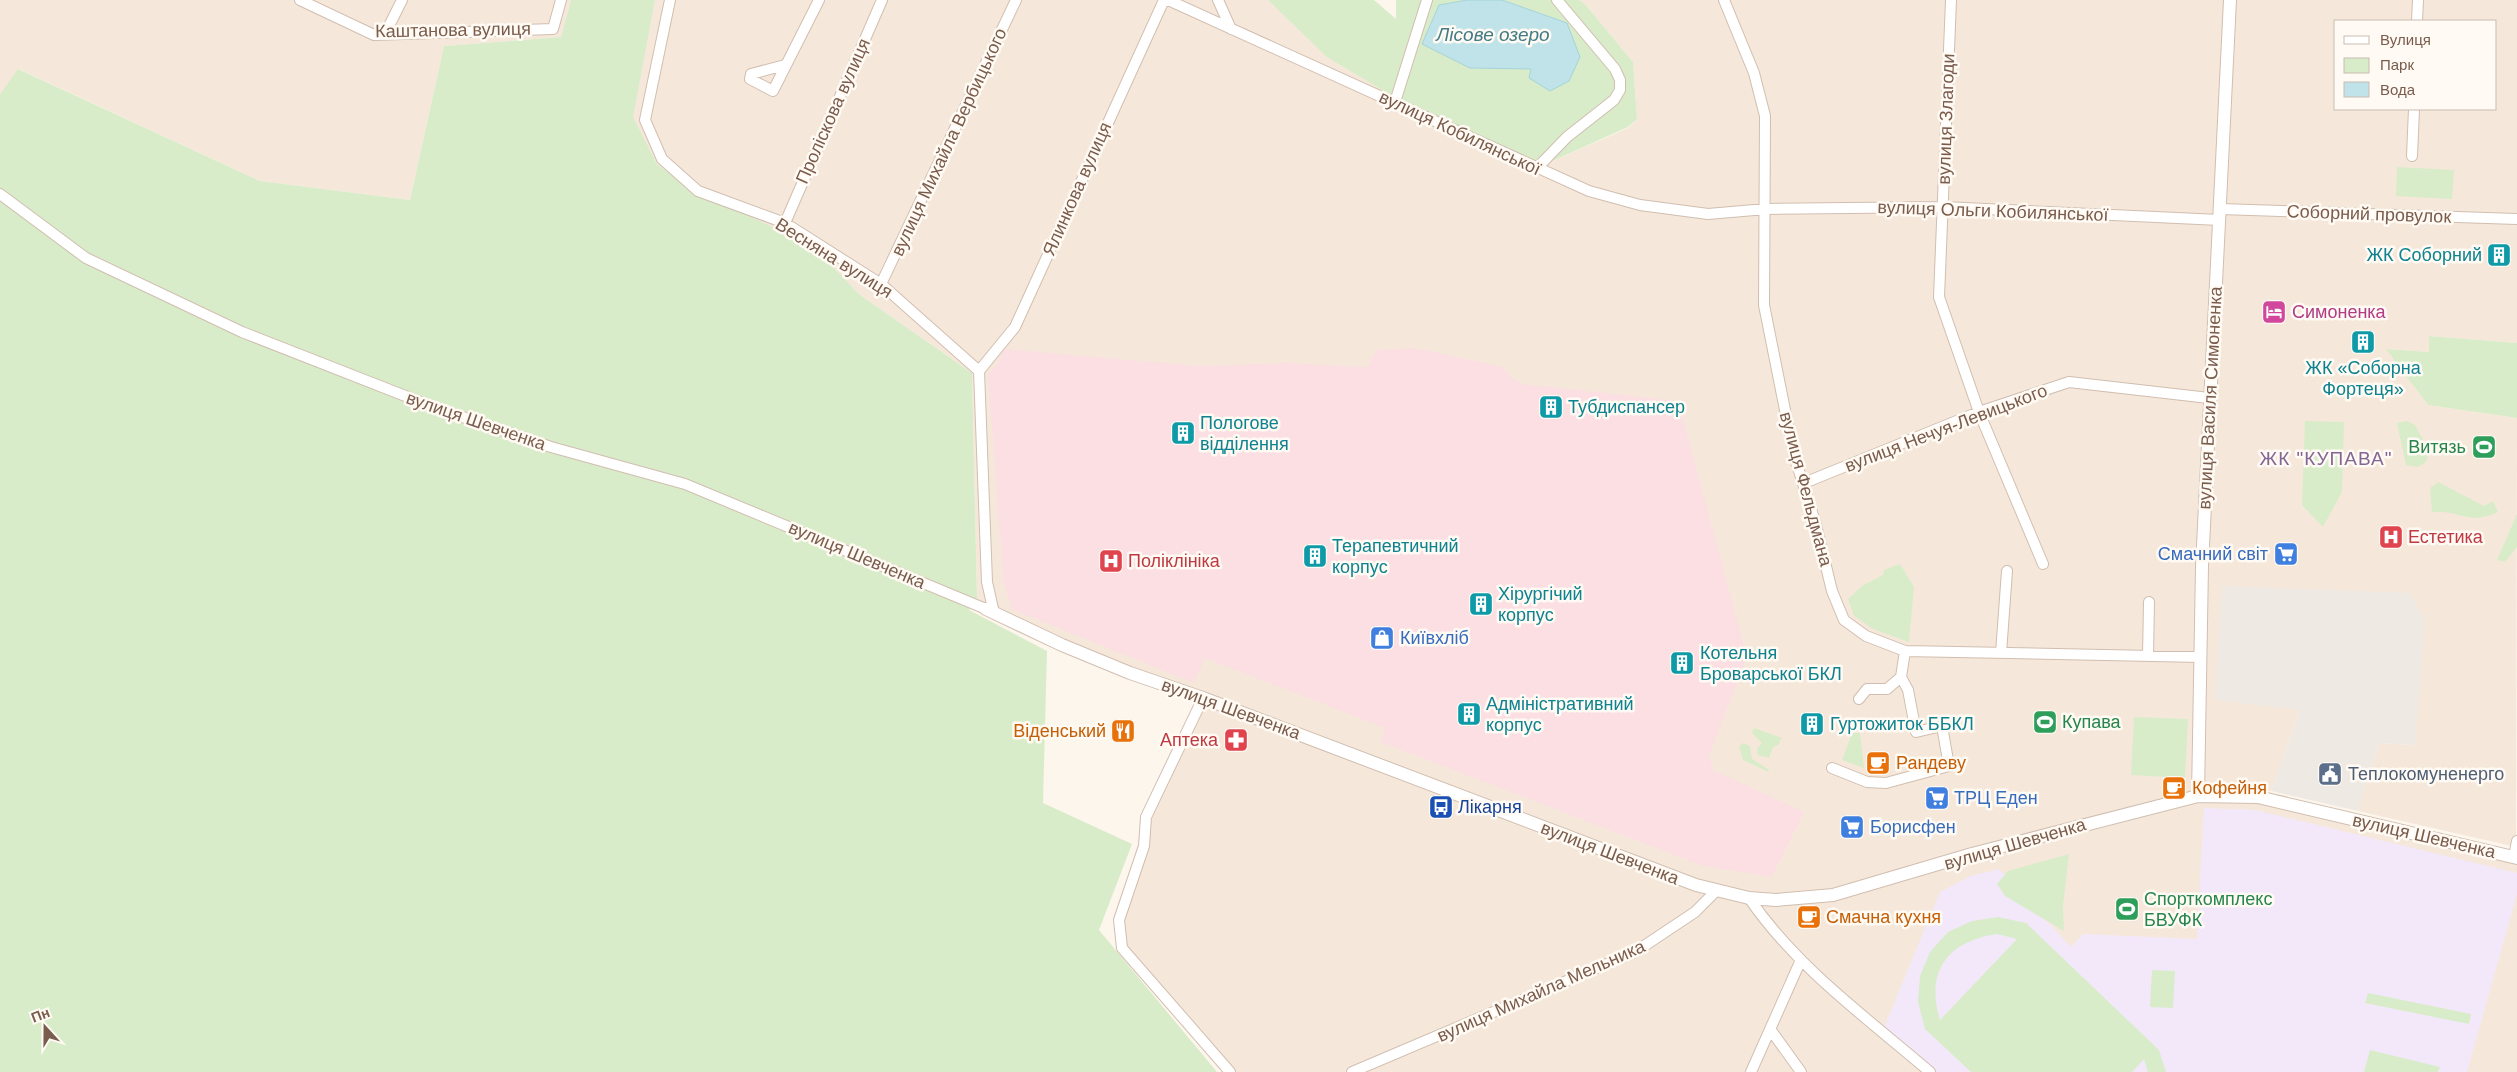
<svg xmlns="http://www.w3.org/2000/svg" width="2517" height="1072" viewBox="0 0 2517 1072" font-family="Helvetica,sans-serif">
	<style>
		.residential { fill: #f5e8da; fill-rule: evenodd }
		.industrial { fill: #efe9e4 }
		.education { fill: #f3e8fa }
		.medical { fill: #fbdfe3 }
		.green { fill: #d8ecc9; fill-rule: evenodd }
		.water { fill: #bfe3e8; stroke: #a5d3da }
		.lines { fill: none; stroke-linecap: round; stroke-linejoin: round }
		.minor-casing { stroke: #d1beb0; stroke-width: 12 }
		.tertiary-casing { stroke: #d1beb0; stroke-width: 14 }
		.minor { stroke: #fff; stroke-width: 10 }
		.tertiary { stroke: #fff; stroke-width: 12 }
		.labels { text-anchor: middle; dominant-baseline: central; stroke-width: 5; stroke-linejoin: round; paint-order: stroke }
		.street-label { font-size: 18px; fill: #7a5c4d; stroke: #fffaf3 }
		.culture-label { font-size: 18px; fill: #0d838f; stroke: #fffaf3; text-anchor: start }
		.hotel-label { font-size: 18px; fill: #b23c85; stroke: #fffaf3; text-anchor: start }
		.leisure-label { font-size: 18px; fill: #27864d; stroke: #fffaf3; text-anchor: start }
		.health-label { font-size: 18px; fill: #be3a42; stroke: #fffaf3; text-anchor: start }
		.shop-label { font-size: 18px; fill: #366cbe; stroke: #fffaf3; text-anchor: start }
		.food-label { font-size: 18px; fill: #c56008; stroke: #fffaf3; text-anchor: start }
		.service-label { font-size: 18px; fill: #4e5e75; stroke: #fffaf3; text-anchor: start }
		.transit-label { font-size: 18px; fill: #164399; stroke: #fffaf3; text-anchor: start }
		.water-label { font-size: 19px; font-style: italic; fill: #437c86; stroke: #fffaf3 }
		.neighbourhood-label { font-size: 19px; letter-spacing: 1px; fill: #846695; stroke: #fffaf3 }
	</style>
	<rect width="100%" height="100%" fill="#fdf6ec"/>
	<path class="residential" d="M0,0H571L561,37L444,46L410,200L260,181L19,69L0,94Z
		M655,0H1268L1328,57L1444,127L1537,168L1628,128L1637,119L1633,62L1584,3L1579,0H2517V343L2429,336V352L2387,349L2428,405L2517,418L2516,847L2358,811L2379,743L2415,745L2300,710L2271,791L2206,795L2258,797L2517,858V1072H1230L1122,948L1119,920L1144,846L1146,817L1203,698L986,609L977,598L972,373L860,295L811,245L694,192L657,164L632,117ZM2336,21H2496V109H2336Z"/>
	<path class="industrial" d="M2222,586L2410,593L2425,620L2415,745L2379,743L2358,811L2271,791L2300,710L2215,700Z"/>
	<path class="education" d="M2204,808L2255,810L2517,873V894L2467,1072H1928L1884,1028L1940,892L1971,876L1999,869L2071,947L2083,934L2197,939Z"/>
	<path class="medical" d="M1415,348L1503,367L1510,377L1522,384L1678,401L1747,657L1709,755L1713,770L1804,812L1772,877L1703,866L1381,742L1385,728L1205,658L1194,683L1012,609L1004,584L988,375L998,364L1004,349L1198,366L1289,363L1368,367L1376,350Z"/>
	<path class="green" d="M571,0H655L633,117L657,164L694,192L811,244L860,295L972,373L977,598L969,610L1047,651L1043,803L1132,844L1099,930L1217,1072H0V94L18,69L260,181L410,200L444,46L561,37Z
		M1268,0H1374L1396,19V0H1467L1439,5L1470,68L1531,69L1567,23L1502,0H1579L1584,3L1633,62L1637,119L1628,127L1537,168L1444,127L1327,57Z
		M2397,167L2454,170L2452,199L2396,196Z
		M2429,336L2517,343V418L2428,405L2386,349L2429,352Z
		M2305,421L2344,422L2342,492L2323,527L2302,505Z
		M2407,421L2415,425L2429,450L2426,462L2418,467L2406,465L2397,423Z
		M2438,482L2484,506L2493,501L2498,512C2468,526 2461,510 2432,512L2430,488Z
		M2517,514V547L2505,562L2497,560Z
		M1900,564L1914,587L1909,642L1873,629L1854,616L1848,599L1862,586L1883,575L1884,570Z
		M2134,717L2188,719L2185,778L2131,775Z
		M1754,728L1782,738L1778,745L1773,747L1769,758L1758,755L1757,749L1762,743L1752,733Z
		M1852,733H1860L1864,768L1842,760Z
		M1743,743L1750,746L1752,759L1768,769L1769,772L1743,760L1739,747Z
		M2069,854L2063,906L2064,931L2005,896L1997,884L2008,871Z
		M1998,917L2026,923L2159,1050L2166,1072H2148L2144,1059L2132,1072H1971L1925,1029L1918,1002L1920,976L1930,952L1948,932L1972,921ZM1997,934L2017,939L1940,1020C1925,971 1948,941 1997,934Z
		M2152,970L2175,971L2173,1008L2150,1007Z
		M2368,993L2471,1014L2469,1024L2365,1003Z
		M2370,1050L2440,1067L2438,1072H2364Z"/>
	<path class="water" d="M1467,0H1502L1567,23L1580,57L1569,81L1550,91L1529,78L1531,69L1470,68L1422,44L1439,5Z"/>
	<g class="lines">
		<defs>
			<path id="minor" d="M300,0L374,35L553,29L561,0
				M670,0L645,120L662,159L698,191L785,223L881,284L979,371
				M1168,0L1589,191L1640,205L1708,214L1766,209L1943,207L2220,220
				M1218,0L1231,29
				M1724,0L1754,73L1765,116L1764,305L1794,455L1816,525L1832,591L1844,620L1866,636L1905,651L2201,657
				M1951,0L1939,297L1979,412L2043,564
				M2417,21L2418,0
				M385,34L402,0
				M785,65L751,74L750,79L773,91L819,0
				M1395,102L1427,0
				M2412,156L2414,109
				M1537,168L1567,137L1614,100L1620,90V80L1615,69L1557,0
				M0,194L86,258L242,332L436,408L551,447L685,484L986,609
				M2221,209L2517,219
				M785,223L882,0
				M881,284L1016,0
				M979,371L1015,327L1164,0
				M979,371L987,582L994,613
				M1804,483L1979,412L2069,382L2209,398
				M2001,653L2007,571
				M2148,656L2149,602
				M1203,698L1146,817L1144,846L1119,920L1122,948L1230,1072
				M1859,699L1867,689H1887L1901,677L1905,651
				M1832,768L1867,782L1886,783L1949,766L1942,726L1916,732L1908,690L1901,677
				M2514,857L2517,841
				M1749,898C1797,968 1866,1017 1930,1072
				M1770,1029L1801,1072
				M1352,1072L1635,952L1695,912L1717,890
				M1751,1072L1800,962"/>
			<path id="tertiary" d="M986,609L1062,645L1130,673L1203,698L1696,885L1749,898L1776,900L1833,895L1972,854L2198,796L2258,797L2517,858
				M2198,796L2202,566L2230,0"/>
		</defs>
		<use href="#minor" class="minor-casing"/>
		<use href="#tertiary" class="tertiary-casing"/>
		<use href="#minor" class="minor"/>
		<use href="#tertiary" class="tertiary"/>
	</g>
	<defs>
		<symbol id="building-square" viewBox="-11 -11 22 22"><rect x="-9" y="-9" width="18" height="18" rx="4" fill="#0f9aa8" stroke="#fffaf3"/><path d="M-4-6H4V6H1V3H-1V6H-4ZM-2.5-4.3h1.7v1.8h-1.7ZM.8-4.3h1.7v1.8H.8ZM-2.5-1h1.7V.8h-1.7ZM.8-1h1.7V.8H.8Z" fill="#fff"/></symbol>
		<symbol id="hotel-square" viewBox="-11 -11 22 22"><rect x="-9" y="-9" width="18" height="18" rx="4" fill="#d1479c" stroke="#fffaf3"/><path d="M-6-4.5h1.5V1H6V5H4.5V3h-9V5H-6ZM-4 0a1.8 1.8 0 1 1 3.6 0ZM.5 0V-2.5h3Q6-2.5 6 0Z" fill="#fff"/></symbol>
		<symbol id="stadium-square" viewBox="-11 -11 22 22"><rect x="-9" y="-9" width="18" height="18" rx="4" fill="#2e9e5b" stroke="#fffaf3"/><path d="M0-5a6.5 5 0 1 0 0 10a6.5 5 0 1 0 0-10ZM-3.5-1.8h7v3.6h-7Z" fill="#fff"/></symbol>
		<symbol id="hospital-square" viewBox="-11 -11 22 22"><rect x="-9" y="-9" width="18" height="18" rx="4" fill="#e0444e" stroke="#fffaf3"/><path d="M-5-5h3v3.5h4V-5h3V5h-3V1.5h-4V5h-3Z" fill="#fff"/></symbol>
		<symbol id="supermarket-square" viewBox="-11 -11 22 22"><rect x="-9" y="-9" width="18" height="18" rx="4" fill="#3f7fe0" stroke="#fffaf3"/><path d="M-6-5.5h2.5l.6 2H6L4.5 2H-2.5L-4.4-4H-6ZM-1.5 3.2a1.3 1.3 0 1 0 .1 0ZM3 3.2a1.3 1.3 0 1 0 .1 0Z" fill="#fff"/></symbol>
		<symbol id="shop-square" viewBox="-11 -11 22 22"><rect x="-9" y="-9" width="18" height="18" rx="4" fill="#3f7fe0" stroke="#fffaf3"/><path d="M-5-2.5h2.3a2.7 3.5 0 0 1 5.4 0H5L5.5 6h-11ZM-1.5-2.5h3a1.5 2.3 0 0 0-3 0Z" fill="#fff"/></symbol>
		<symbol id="restaurant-square" viewBox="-11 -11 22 22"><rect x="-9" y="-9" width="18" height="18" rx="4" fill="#e8710a" stroke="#fffaf3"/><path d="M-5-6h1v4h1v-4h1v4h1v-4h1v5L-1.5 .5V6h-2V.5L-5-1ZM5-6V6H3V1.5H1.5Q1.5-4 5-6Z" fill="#fff"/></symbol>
		<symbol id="pharmacy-square" viewBox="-11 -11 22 22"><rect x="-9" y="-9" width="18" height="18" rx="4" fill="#e0444e" stroke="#fffaf3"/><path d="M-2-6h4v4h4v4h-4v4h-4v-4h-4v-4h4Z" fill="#fff"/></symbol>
		<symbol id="cafe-square" viewBox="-11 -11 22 22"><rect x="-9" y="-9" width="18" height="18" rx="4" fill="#e8710a" stroke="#fffaf3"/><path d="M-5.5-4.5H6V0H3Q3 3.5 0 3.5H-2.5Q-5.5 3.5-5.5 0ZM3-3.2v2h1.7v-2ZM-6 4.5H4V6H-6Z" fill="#fff"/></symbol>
		<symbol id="civic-square" viewBox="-11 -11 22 22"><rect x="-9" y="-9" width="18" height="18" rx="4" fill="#5c6f8a" stroke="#fffaf3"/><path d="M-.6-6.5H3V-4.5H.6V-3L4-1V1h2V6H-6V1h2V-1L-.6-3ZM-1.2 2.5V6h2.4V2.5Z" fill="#fff"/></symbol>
		<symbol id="bus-square" viewBox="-11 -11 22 22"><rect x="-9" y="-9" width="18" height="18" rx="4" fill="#1a4fb4" stroke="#fffaf3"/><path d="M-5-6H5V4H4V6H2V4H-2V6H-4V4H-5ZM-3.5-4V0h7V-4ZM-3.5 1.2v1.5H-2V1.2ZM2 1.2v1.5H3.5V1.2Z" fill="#fff"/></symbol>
	</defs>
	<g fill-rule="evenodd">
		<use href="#building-square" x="2485" y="241" width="28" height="28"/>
		<use href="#hotel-square" x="2260" y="298" width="28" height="28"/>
		<use href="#building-square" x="2349" y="328" width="28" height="28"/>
		<use href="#building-square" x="1537" y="393" width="28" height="28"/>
		<use href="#building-square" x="1169" y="419" width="28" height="28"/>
		<use href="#stadium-square" x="2470" y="433" width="28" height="28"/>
		<use href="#hospital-square" x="2377" y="523" width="28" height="28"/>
		<use href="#supermarket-square" x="2272" y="540" width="28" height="28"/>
		<use href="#building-square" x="1301" y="542" width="28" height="28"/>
		<use href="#hospital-square" x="1097" y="547" width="28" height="28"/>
		<use href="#building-square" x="1467" y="590" width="28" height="28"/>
		<use href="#shop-square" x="1368" y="624" width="28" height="28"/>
		<use href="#building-square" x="1668" y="649" width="28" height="28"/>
		<use href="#building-square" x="1455" y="700" width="28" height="28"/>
		<use href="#stadium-square" x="2031" y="708" width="28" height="28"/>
		<use href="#building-square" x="1798" y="710" width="28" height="28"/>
		<use href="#restaurant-square" x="1109" y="717" width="28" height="28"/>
		<use href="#pharmacy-square" x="1222" y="726" width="28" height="28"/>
		<use href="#cafe-square" x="1864" y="749" width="28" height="28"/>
		<use href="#civic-square" x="2316" y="760" width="28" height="28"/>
		<use href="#cafe-square" x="2160" y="774" width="28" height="28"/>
		<use href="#supermarket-square" x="1923" y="784" width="28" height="28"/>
		<use href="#bus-square" x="1427" y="793" width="28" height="28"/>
		<use href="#supermarket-square" x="1838" y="813" width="28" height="28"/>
		<use href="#stadium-square" x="2113" y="895" width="28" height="28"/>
		<use href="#cafe-square" x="1795" y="903" width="28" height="28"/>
	</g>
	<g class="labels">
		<g class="street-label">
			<text transform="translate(453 30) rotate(-1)">Каштанова вулиця</text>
			<text transform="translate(833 111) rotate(-66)">Проліскова вулиця</text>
			<text transform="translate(1946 119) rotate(-88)">вулиця Злагоди</text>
			<text transform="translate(1460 133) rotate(25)">вулиця Кобилянської</text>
			<text transform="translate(949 142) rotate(-65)">вулиця Михайла Вербицького</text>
			<text transform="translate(1077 189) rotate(-66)">Ялинкова вулиця</text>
			<text transform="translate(1993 211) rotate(2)">вулиця Ольги Кобилянської</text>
			<text transform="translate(2369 214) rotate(2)">Соборний провулок</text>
			<text transform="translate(834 258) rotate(32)">Весняна вулиця</text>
			<text transform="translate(2210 398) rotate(-87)">вулиця Василя Симоненка</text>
			<text transform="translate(476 421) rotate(19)">вулиця Шевченка</text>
			<text transform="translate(1946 428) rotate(-21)">вулиця Нечуя-Левицького</text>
			<text transform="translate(1806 489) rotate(75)">вулиця Фельдмана</text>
			<text transform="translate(857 555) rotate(23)">вулиця Шевченка</text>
			<text transform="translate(1231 709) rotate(20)">вулиця Шевченка</text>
			<text transform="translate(2424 836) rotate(13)">вулиця Шевченка</text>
			<text transform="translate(2015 844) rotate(-16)">вулиця Шевченка</text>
			<text transform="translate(1610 853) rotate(21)">вулиця Шевченка</text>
			<text transform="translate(1541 991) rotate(-24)">вулиця Михайла Мельника</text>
		</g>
		<g class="culture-label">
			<text x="2482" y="255" text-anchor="end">ЖК Соборний</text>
			<text x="2363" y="368" text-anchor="middle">ЖК «Соборна<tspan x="2363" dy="21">Фортеця»</tspan></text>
			<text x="1568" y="407">Тубдиспансер</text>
			<text x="1200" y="423">Пологове<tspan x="1200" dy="21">відділення</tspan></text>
			<text x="1332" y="546">Терапевтичний<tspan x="1332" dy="21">корпус</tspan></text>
			<text x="1498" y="594">Хірургічий<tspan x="1498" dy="21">корпус</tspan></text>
			<text x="1700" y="653">Котельня<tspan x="1700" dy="21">Броварської БКЛ</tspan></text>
			<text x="1486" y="704">Адміністративний<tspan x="1486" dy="21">корпус</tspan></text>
			<text x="1830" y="724">Гуртожиток ББКЛ</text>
		</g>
		<g class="hotel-label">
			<text x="2292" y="312">Симоненка</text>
		</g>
		<g class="leisure-label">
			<text x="2466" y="447" text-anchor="end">Витязь</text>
			<text x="2062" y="722">Купава</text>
			<text x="2144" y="899">Спорткомплекс<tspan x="2144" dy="21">БВУФК</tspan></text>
		</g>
		<g class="health-label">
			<text x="2408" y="537">Естетика</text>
			<text x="1128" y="561">Поліклініка</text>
			<text x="1218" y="740" text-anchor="end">Аптека</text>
		</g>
		<g class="shop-label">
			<text x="2268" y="554" text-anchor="end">Смачний світ</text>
			<text x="1400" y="638">Київхліб</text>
			<text x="1954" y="798">ТРЦ Еден</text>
			<text x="1870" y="827">Борисфен</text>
		</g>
		<g class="food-label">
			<text x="1106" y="731" text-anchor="end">Віденський</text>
			<text x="1896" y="763">Рандеву</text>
			<text x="2192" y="788">Кофейня</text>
			<text x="1826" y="917">Смачна кухня</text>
		</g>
		<g class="service-label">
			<text x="2348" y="774">Теплокомуненерго</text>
		</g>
		<g class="transit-label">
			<text x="1458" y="807">Лікарня</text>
		</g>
		<g class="water-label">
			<text x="1493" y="34">Лісове озеро</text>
		</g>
		<g class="neighbourhood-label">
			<text x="2326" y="458">ЖК "КУПАВА"</text>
		</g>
	</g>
	<rect x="2334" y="20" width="162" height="90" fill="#fffaf3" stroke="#cabbb1"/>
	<rect x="2344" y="36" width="25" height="8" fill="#ffffff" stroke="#cabbb1"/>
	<text x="2380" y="45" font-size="15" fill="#7a5c4d">Вулиця</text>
	<rect x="2344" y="58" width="25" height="15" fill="#d8ecc9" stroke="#cabbb1"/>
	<text x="2380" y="70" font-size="15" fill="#7a5c4d">Парк</text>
	<rect x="2344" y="82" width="25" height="15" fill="#bfe3e8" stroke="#cabbb1"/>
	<text x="2380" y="95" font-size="15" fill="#7a5c4d">Вода</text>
	<g transform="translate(45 1027) rotate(339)" stroke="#fffaf3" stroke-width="4" paint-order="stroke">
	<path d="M0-4L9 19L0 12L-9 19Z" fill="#7a5c4d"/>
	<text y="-8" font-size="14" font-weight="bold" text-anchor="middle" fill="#7a5c4d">Пн</text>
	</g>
</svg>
